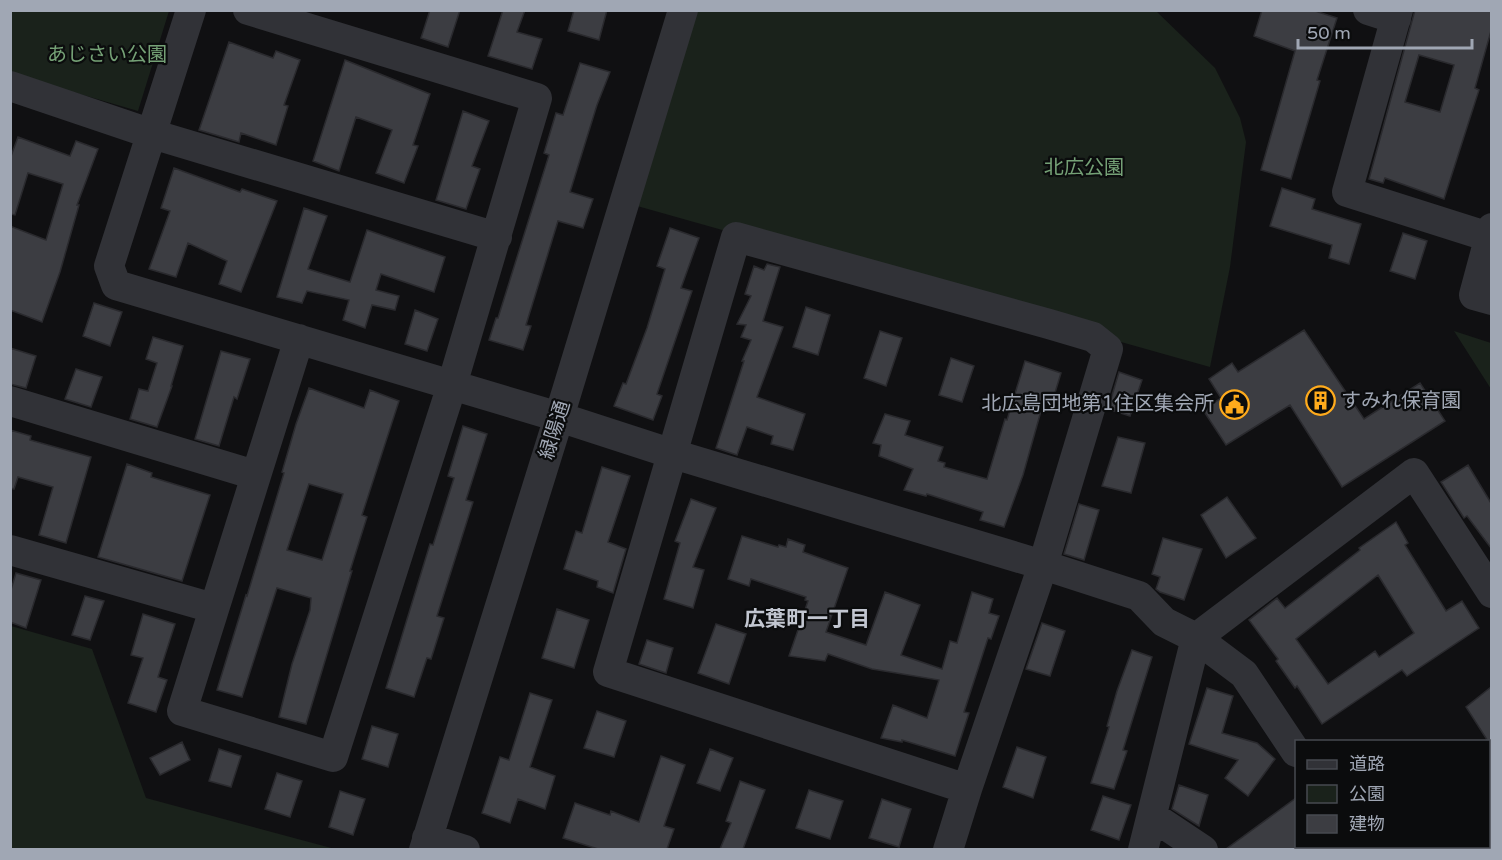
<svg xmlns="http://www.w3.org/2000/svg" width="1502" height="860" viewBox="0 0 1502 860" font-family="'Varela Round','Noto Sans JP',sans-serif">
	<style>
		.green { fill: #1a221b }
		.building { fill: #3c3d42; stroke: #2a2a2e; stroke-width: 1.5; fill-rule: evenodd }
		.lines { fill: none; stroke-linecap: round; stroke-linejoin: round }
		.minor { stroke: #313237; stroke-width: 30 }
		.labels { text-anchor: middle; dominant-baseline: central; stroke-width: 4.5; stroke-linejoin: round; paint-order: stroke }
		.park-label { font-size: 20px; fill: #75a176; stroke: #0b0c0d }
		.poi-label { font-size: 20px; fill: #a0a7b4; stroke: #0b0c0d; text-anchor: start }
		.street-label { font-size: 20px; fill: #a0a7b4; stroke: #0b0c0d }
		.neighbourhood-label { font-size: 21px; font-weight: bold; fill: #c2c6d0; stroke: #0b0c0d }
	</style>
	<rect width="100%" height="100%" fill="#101012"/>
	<path class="green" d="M10,11H169L138,111L11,74Z
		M683,11H1156L1215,68L1240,118L1246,142L1230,267L1210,367L623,202Z
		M1454,331L1491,343V389Z
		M11,626L92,649L146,798L335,849H11Z"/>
	<path class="building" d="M430,10H460L448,47L421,38Z
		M503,10H525L517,32L542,39L532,69L488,56Z
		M574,10H607L599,40L568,31Z
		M1262,10H1312L1337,18L1317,80L1320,81L1291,179L1261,170L1295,51L1254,36Z
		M1415,10H1491V31L1475,88L1479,90L1444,199L1385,178L1383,183L1369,179ZM1419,55L1454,65L1440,112L1405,102Z
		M229,42L273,58L276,51L300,60L284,105L288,106L276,145L241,133L239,142L199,130Z
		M345,60L430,94L413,145L418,146L404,183L376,173L392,130L356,117L339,171L313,161Z
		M580,63L610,72L597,105L570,192L593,199L583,228L558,221L526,325L531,326L523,350L489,340L496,318H498L549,155L544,153L556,113L563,115Z
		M463,111L489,121L472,166L480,169L466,209L436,200Z
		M18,137L70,156L76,141L98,149L77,205H79L60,272L42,322L10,310V226L46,240L63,184L28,173L15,215L10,214V159Z
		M174,168L240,192L242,189L277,201L241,292L219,284L227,261L188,243L176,277L149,269L170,211L161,208Z
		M1282,188L1315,199L1312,209L1361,224L1349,264L1329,258L1332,245L1270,226Z
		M304,208L327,216L308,269L350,282L367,230L445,257L434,292L381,274L376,290L399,296L395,310L372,305L365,328L343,320L349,300L307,291L302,303L277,297Z
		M670,228L699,238L681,288L692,291L657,394L662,396L653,420L614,406L623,383L626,384L647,328L665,269L657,266Z
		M1403,233L1427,241L1415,279L1390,271Z
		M767,264L780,267L763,321L783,327L757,397L805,414L793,450L771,444L773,436L747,427L737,455L716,448L744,361H742L751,340L741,337L746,325L737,324L751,296L745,294L754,266L764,270Z
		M94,303L122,312L110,346L83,336Z
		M806,307L830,315L818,355L793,347Z
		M415,310L438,319L427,351L405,344Z
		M1304,330L1364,419L1420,383L1445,421L1342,487L1290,405L1226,445L1203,410L1221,398L1209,379L1232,363L1238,372Z
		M880,331L902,338L886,386L864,378Z
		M153,337L183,346L171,386H172L157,427L130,419L139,389L148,391L157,363L146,359Z
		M10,348L36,356L26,388L10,384Z
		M221,351L250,359L237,399L234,397L219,446L195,439Z
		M951,358L974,366L962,402L939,395Z
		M1025,361L1061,373L1051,406L1043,404L1023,475L1004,527L980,520L983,512L927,494L926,496L904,490L913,469L879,456L881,445L873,443L885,414L910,421L905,435L943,447L938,461L945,463L944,467L987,479L1005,419L1007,420Z
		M76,369L102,377L91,407L65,399Z
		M1119,372L1142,380L1130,416L1108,409Z
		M309,388L364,408L370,390L399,401L362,515L367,517L350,571H352L306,724L279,717L292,664L310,610L311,598L277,588L242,697L217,690L246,595L247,596L284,473L282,472L296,424ZM309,484L343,494L322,560L287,550Z
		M463,426L487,434L466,500L473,502L437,616L444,618L431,659L427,658L414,697L386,688L430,544L433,545L454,478L448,476Z
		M10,430L31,436L30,440L91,457L66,543L39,535L53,487L18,477L14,489L10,488Z
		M1118,437L1145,443L1131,493L1102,486Z
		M127,464L152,473L151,477L210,495L182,581L98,557Z
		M1468,465L1491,503V548L1467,516L1464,518L1441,482Z
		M602,467L630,476L608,542L626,549L613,593L597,587L598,581L564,569L576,531L582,533Z
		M1227,497L1256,538L1226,558L1201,515Z
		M691,499L716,508L693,567L704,570L693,608L664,599L680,543L675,541Z
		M1079,504L1099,510L1084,560L1064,554Z
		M1396,522L1408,543L1405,545L1446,611L1462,601L1479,628L1407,676L1402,670L1322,724L1297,686L1295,688L1276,661L1278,659L1249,620L1277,598L1285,608L1360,550L1359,548ZM1378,575L1414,633L1379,657L1375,651L1328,684L1296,639Z
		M742,536L778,547L779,545L786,547L788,539L805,545L803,552L848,568L826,632L866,645L885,592L920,605L901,655L942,669L950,641L957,643L972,592L993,599L989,613L999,616L991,639L988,638L964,712L969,713L955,756L902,740V742L881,738L893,705L927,718L939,680L872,669L828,654L825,661L789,656L808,601L805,600L806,597L751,579L749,586L728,579Z
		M1163,538L1202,549L1184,600L1160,592L1156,589L1160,577L1152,574Z
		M16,573L41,580L26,628L10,622V593Z
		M85,596L104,601L90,640L72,635Z
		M557,609L589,620L574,668L542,658Z
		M143,614L175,624L158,677L167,680L156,712L128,703L143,658L131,655Z
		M1042,623L1065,631L1050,676L1026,669Z
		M716,624L746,634L729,684L698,673Z
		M647,640L673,648L666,673L639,664Z
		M1132,650L1152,657L1123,750L1127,751L1114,789L1091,783L1109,727L1107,726L1117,691Z
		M1491,687V746L1466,707Z
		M1207,688L1233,696L1222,733L1257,743L1275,759L1248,796L1225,778L1238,760L1189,744Z
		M530,693L552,700L530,767L555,776L545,809L518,799L510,823L482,813L500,757L509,760Z
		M597,711L626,721L614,757L584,748Z
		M372,726L398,734L388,767L362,759Z
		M182,742L190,760L160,775L150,758Z
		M1017,747L1046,757L1033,798L1003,787Z
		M219,749L241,756L231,787L209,781Z
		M710,749L733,758L720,791L697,783Z
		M661,756L685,765L664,826L674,829L667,849H598L563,838L575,803L610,815L611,811L639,822Z
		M277,773L302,781L290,817L265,809Z
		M740,781L765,790L743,849H720L731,823L726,821Z
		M1179,785L1208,795L1199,826L1172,809Z
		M809,790L843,801L830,839L796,828Z
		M340,791L365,799L353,835L329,827Z
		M1103,796L1131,805L1119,840L1091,830Z
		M1296,798V849H1226Z
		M882,799L911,809L899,847L869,838Z"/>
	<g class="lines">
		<path class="minor" d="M191,10L109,266L116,285L559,417L673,454L1043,565L1139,596L1164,622L1196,638L1244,674L1296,752
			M248,10L537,98L452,385L333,757L182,711L299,339
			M1368,10L1396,19
			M1398,10L1347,192L1489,237
			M10,86L152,134L497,237
			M1492,228L1474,295L1492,300
			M10,401L255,475
			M10,550L213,608
			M1152,816L1203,850
			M427,838L465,850
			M1359,846L1361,850
			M424,850L559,417L683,10
			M948,850L967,789L1043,565L1108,349L1093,337L1049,324L736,237L608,672L967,789
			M1143,850L1196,638L1414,473L1492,593
			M1486,850L1492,846"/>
	</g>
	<defs>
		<symbol id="building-ring" viewBox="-11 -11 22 22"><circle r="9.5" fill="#0b0c0d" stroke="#ffab1c" stroke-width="1.5"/><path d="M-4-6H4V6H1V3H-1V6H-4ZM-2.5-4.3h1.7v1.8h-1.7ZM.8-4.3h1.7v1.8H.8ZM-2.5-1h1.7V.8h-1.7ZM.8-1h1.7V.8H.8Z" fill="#ffab1c"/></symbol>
		<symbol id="civic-ring" viewBox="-11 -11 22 22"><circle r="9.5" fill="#0b0c0d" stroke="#ffab1c" stroke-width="1.5"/><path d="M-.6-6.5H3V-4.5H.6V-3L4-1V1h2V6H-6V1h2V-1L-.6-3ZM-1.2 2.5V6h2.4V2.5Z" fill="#ffab1c"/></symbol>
	</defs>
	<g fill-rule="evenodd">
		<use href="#building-ring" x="1304" y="384" width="33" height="33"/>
		<use href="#civic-ring" x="1218" y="388" width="33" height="33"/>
	</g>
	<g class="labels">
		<g class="park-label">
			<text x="107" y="55">あじさい公園</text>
			<text x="1084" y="168">北広公園</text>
		</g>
		<g class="poi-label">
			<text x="1341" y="401">すみれ保育園</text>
			<text x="1214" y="404" text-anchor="end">北広島団地第1住区集会所</text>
		</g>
		<g class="street-label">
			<text transform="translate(555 430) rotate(-73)">緑陽通</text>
		</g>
		<g class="neighbourhood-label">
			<text x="807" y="619">広葉町一丁目</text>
		</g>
	</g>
	<rect width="1502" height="860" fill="none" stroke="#a0a7b4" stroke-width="24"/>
	<rect x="1295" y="740" width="195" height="108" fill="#0b0c0d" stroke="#474a50" stroke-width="1.5"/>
	<rect x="1307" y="760" width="30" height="9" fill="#313237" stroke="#474a50" stroke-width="1.5"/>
	<text x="1349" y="770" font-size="18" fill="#a0a7b4">道路</text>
	<rect x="1307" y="785" width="30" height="18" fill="#1a221b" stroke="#474a50" stroke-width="1.5"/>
	<text x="1349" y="800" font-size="18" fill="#a0a7b4">公園</text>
	<rect x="1307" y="815" width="30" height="18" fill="#3c3d42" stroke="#474a50" stroke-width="1.5"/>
	<text x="1349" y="830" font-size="18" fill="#a0a7b4">建物</text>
	<path d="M1298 39v9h174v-9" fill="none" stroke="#a0a7b4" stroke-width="3"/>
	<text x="1307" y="39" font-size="18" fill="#a0a7b4" stroke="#0b0c0d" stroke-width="4.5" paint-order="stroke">50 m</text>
</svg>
